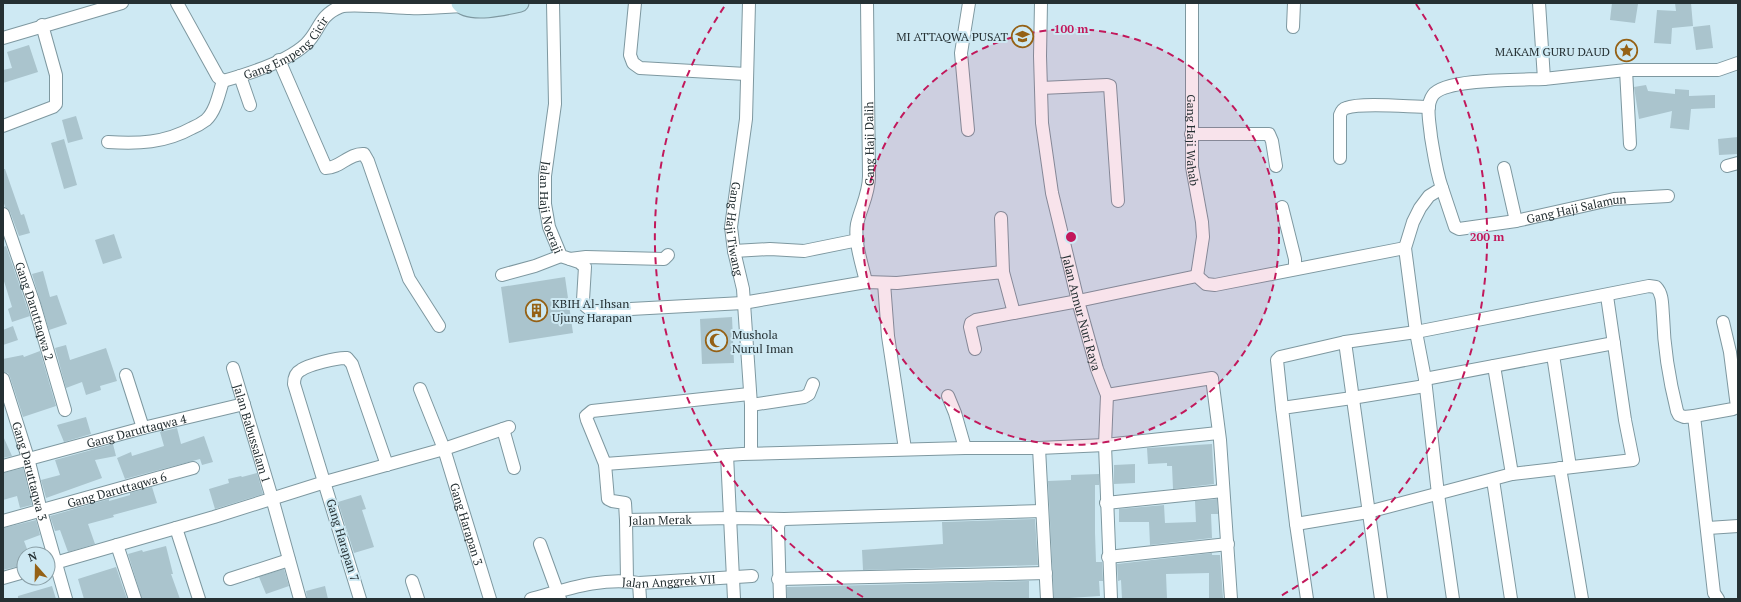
<svg xmlns="http://www.w3.org/2000/svg" width="1741" height="602" viewBox="0 0 1741 602" font-family="'PT Serif',serif">
	<style>
		.building { fill: #aac4cd }
		.lines { fill: none; stroke-linecap: round; stroke-linejoin: round }
		.street-casing { stroke: #7e98a0; stroke-width: 14 }
		.secondary-casing { stroke: #7e98a0; stroke-width: 19 }
		.street { stroke: #fff; stroke-width: 12 }
		.secondary { stroke: #bde1ea; stroke-width: 17 }
		.ring { fill: none; stroke: #c2185b; stroke-width: 2; stroke-dasharray: 7 5 }
		.labels { text-anchor: middle; dominant-baseline: central; stroke-width: 4; stroke-linejoin: round; paint-order: stroke }
		.poi-label { font-size: 12px; fill: #253033; stroke: #cee9f3; text-anchor: end }
		.street-label { font-size: 12px; fill: #253033; stroke: #cee9f3 }
		.centre { fill: #c2185b; stroke: #cee9f3; stroke-width: 2 }
		.ring-label { font-size: 12px; text-anchor: middle; font-weight: bold; fill: #c2185b; stroke: #cee9f3; stroke-width: 4; stroke-linejoin: round; paint-order: stroke }
	</style>
	<rect width="100%" height="100%" fill="#cee9f3"/>
	<path class="building" d="M1612,3L1638,4L1635,23L1610,20Z
		M1675,3H1691L1693,26L1672,28L1671,44L1654,43L1657,10L1676,11Z
		M1710,25L1713,48L1696,50L1693,27Z
		M29,45L38,72L3,83V70L12,68L7,52Z
		M1646,85L1648,91L1675,94V89L1689,90V96L1715,95V108L1691,109L1689,130L1670,128L1672,111L1639,119L1634,87Z
		M76,116L83,139L68,143L62,120Z
		M1738,137V154L1719,155L1718,139Z
		M64,139L77,185L64,189L51,143Z
		M3,169H5L21,215L24,214L30,233L19,236L10,212L5,207L3,200Z
		M114,234L122,258L103,264L95,240Z
		M6,246L30,316L12,322L8,309L12,307L3,278V247Z
		M43,271L50,297L57,295L67,324L49,330L32,274Z
		M565,277L573,333L509,343L501,287Z
		M732,317L734,363L702,364L700,319Z
		M13,326L18,340L3,345V330Z
		M66,345L70,360L106,348L117,381L100,386L101,390L86,395L82,382L66,388L55,348Z
		M40,351L56,406L23,417L10,377L8,373L3,372V359L23,355L24,357Z
		M86,417L91,434L64,442L57,425Z
		M177,428L181,444L204,436L213,462L202,465L200,459L125,479L117,458L131,452L132,456L164,446L160,432Z
		M3,436L12,456L3,458Z
		M113,444L116,456L95,460L102,478L46,498L41,480L60,475L55,460Z
		M1212,444L1214,484L1173,489L1172,466H1167V463L1148,464L1147,448Z
		M1135,464V483L1114,484V465Z
		M23,468L32,505L20,508L17,496L3,500V473Z
		M257,473L263,494L215,509L209,489L229,483L228,479L241,476L242,477Z
		M1099,474V485H1095V533L1096,562H1102L1103,581H1099L1100,596L1054,599L1048,481L1071,480V475Z
		M152,487L157,503L113,515L114,517L88,524L95,544L68,552L60,530L55,531L50,516L109,499V501L130,495V493Z
		M361,495L366,509L362,510L374,547L354,553L338,502Z
		M1217,499L1218,514H1211L1212,538L1150,545L1149,522H1119V509L1164,505L1165,523L1196,522L1195,501Z
		M1035,519L1038,565L863,570L862,550L943,544L942,522Z
		M36,520L40,535L24,541L29,554H24V565L3,570V528Z
		M166,546L173,574H171L180,599H142L128,554L142,550L143,552Z
		M1212,553V555H1220L1223,598H1209V573L1166,574L1167,599H1122L1121,580L1118,581L1117,564Z
		M116,567L127,599H84L78,579Z
		M284,569L289,586L266,594L259,577Z
		M1029,581V599H787V587Z
		M52,586L56,599H18V596Z
		M325,586L328,599H307L306,591Z"/>
	<g class="lines">
		<defs>
			<g id="street">
				<path d="M177,3L218,77L223,81"/>
				<path id="s1" d="M553,3L555,104L545,176V204L549,227L561,256L579,262L585,267L583,300C584,306 587,308 593,311L743,303L866,282L897,283L1003,272L1014,313"/>
				<path d="M635,3L630,55L633,63L640,68L746,74"/>
				<path id="s2" d="M749,3L746,119L731,227L734,251L743,289L751,405V453"/>
				<path id="s3" d="M1041,3L1040,56L1042,123L1052,193L1078,301L1097,369L1107,395L1105,445L1111,599"/>
				<path id="s4" d="M1192,3V167L1202,222L1203,237L1197,276"/>
				<path d="M1293,27L1294,3"/>
				<path d="M3,38L122,3"/>
				<path d="M279,60L326,168C340,168 349,153 364,154L368,161L409,279L439,326"/>
				<path d="M1626,70L1630,144"/>
				<path d="M240,76L250,105"/>
				<path d="M1544,79L1626,70H1718L1738,63"/>
				<path id="s5" d="M223,81C248,74 287,62 306,44C320,31 318,16 340,7C349,3 397,8 410,8C427,9 445,7 462,6"/>
				<path d="M1041,88L1107,85L1110,86L1118,201"/>
				<path d="M3,126L53,107L56,104V75L42,25"/>
				<path d="M968,130L961,53L969,3"/>
				<path d="M1191,134H1269L1272,141L1276,166"/>
				<path d="M108,142C138,144 165,143 192,128C197,126 202,123 206,120C216,111 219,93 223,81"/>
				<path d="M1340,158V115C1341,112 1342,109 1346,108C1362,102 1410,107 1429,107"/>
				<path d="M1727,166L1738,163"/>
				<path d="M1504,168L1516,221"/>
				<path id="s6" d="M1442,188L1455,227L1459,229L1516,221L1614,199L1668,196"/>
				<path d="M1282,207L1295,259V269"/>
				<path id="s7" d="M3,214L34,304L65,410"/>
				<path d="M1001,218L1003,272"/>
				<path d="M734,251L770,249L804,251L858,240"/>
				<path d="M570,259L586,257L664,259L668,255"/>
				<path d="M502,275L535,266L561,256"/>
				<path id="s8" d="M866,282C862,264 854,242 857,224C861,207 869,194 869,176L867,3"/>
				<path d="M884,283L888,336L905,449"/>
				<path d="M1345,342L1381,599"/>
				<path d="M975,349L970,327L971,323L976,320L1078,301L1197,276L1206,284L1215,285L1405,248"/>
				<path d="M1553,355L1570,467"/>
				<path d="M1494,366L1512,474"/>
				<path id="s9" d="M233,368L272,498L300,599"/>
				<path d="M126,375L143,428"/>
				<path id="s10" d="M3,379L28,458L41,511L66,599"/>
				<path d="M1425,379L1614,343"/>
				<path id="s11" d="M420,389L444,449L490,599"/>
				<path d="M749,394L592,411L586,416L587,420L605,464L742,454L965,448H1039L1105,445L1218,433"/>
				<path d="M1107,395L1212,378L1220,440L1231,599"/>
				<path d="M948,396L955,413L965,448"/>
				<path d="M751,405L804,397L809,394L813,384"/>
				<path d="M1282,408L1277,360L1280,357L1345,342L1416,332L1649,286L1656,287C1663,294 1662,305 1663,316C1664,348 1669,379 1677,411L1679,415L1684,417L1694,416L1714,593L1718,599"/>
				<path d="M1694,416L1733,409L1737,407L1730,352L1723,322"/>
				<path d="M503,429L514,468"/>
				<path d="M1039,448L1047,599"/>
				<path d="M727,455L734,599"/>
				<path d="M605,464L608,499L612,501L625,503L626,520"/>
				<path id="s12" d="M3,466L143,428L244,404"/>
				<path d="M1560,468L1582,599"/>
				<path d="M1493,480L1511,599"/>
				<path d="M1106,503L1223,491"/>
				<path id="s13" d="M3,521L193,468"/>
				<path d="M1296,524L1368,512L1512,474L1633,460L1625,420L1607,296"/>
				<path d="M176,528L199,599"/>
				<path d="M1708,528L1738,526"/>
				<path d="M540,544L560,599"/>
				<path d="M117,545L135,599"/>
				<path d="M1108,557L1228,544"/>
				<path d="M48,565L214,517L325,482L444,449L509,427"/>
				<path d="M3,578L24,572"/>
				<path d="M230,579L289,560"/>
				<path d="M778,579L1046,573"/>
				<path id="s14" d="M627,580L626,520L731,518L784,519"/>
				<path d="M412,581L418,599"/>
				<path d="M639,583L640,599"/>
				<path d="M360,599L294,384C294,378 295,373 301,370C308,365 338,357 347,358L352,364L387,465"/>
				<path id="s15" d="M531,599C564,590 604,576 639,583L752,576"/>
				<path d="M780,599L778,528L779,522L784,519L1042,511"/>
				<path d="M1307,599L1296,524L1282,408L1352,398L1425,386"/>
				<path d="M1453,599L1438,494L1425,379L1416,332L1405,248L1413,222L1420,208L1429,196L1442,188C1436,171 1434,154 1431,137C1430,124 1425,106 1433,95C1445,78 1523,80 1544,79L1539,3"/>
			</g>
			<path id="secondary" d="M460,3C469,15 507,6 520,3"/>
		</defs>
		<use href="#street" class="street-casing"/>
		<use href="#secondary" class="secondary-casing"/>
		<use href="#street" class="street"/>
		<use href="#secondary" class="secondary"/>
	</g>
	<circle cx="1071" cy="237" r="208" fill="#c2185b" fill-opacity=".12"/>
	<g class="ring">
		<circle cx="1071" cy="237" r="208"/>
		<path d="M863 597A416 416 0 0 1 726 4M1416 4A416 416 0 0 1 1279 597"/>
	</g>
	<defs>
		<symbol id="school-ring" viewBox="-11 -11 22 22"><circle r="9.5" fill="#cee9f3" stroke="#956115" stroke-width="1.5"/><path d="M0-5L7-2L0 1L-7-2ZM-4 1L0 2.5L4 1V4Q0 6-4 4Z" fill="#956115"/></symbol>
		<symbol id="sight-ring" viewBox="-11 -11 22 22"><circle r="9.5" fill="#cee9f3" stroke="#956115" stroke-width="1.5"/><path d="M0-6L1.8-2.2L6-1.7L2.9 1.2L3.7 5.4L0 3.3L-3.7 5.4L-2.9 1.2L-6-1.7L-1.8-2.2Z" fill="#956115"/></symbol>
		<symbol id="building-ring" viewBox="-11 -11 22 22"><circle r="9.5" fill="#cee9f3" stroke="#956115" stroke-width="1.5"/><path d="M-4-6H4V6H1V3H-1V6H-4ZM-2.5-4.3h1.7v1.8h-1.7ZM.8-4.3h1.7v1.8H.8ZM-2.5-1h1.7V.8h-1.7ZM.8-1h1.7V.8H.8Z" fill="#956115"/></symbol>
		<symbol id="mosque-ring" viewBox="-11 -11 22 22"><circle r="9.5" fill="#cee9f3" stroke="#956115" stroke-width="1.5"/><path d="M3.5-4.9A6 6 0 1 0 3.5 4.9A5 5 0 1 1 3.5-4.9Z" fill="#956115"/></symbol>
	</defs>
	<g fill-rule="evenodd">
		<use href="#school-ring" x="1010" y="24" width="25" height="25"/>
		<use href="#sight-ring" x="1614" y="38" width="25" height="25"/>
		<use href="#building-ring" x="524" y="298" width="25" height="25"/>
		<use href="#mosque-ring" x="704" y="328" width="25" height="25"/>
	</g>
	<g class="labels">
		<g class="poi-label">
			<text x="1008" y="36">MI ATTAQWA PUSAT</text>
			<text x="1610" y="51">MAKAM GURU DAUD</text>
			<text x="552" y="303" text-anchor="start">KBIH Al-Ihsan<tspan x="552" dy="14">Ujung Harapan</tspan></text>
			<text x="732" y="334" text-anchor="start">Mushola<tspan x="732" dy="14">Nurul Iman</tspan></text>
		</g>
		<g class="street-label">
			<text stroke="none"><textPath href="#s5" startOffset="73">Gang Empeng Cicir</textPath></text>
			<text stroke="none"><textPath href="#s4" startOffset="137">Gang Haji Wahab</textPath></text>
			<text stroke="none"><textPath href="#s8" startOffset="141">Gang Haji Dalih</textPath></text>
			<text stroke="none"><textPath href="#s1" startOffset="206">Jalan Haji Noeraji</textPath></text>
			<text stroke="none"><textPath href="#s6" startOffset="165">Gang Haji Salamun</textPath></text>
			<text stroke="none"><textPath href="#s2" startOffset="227">Gang Haji Tiwang</textPath></text>
			<text stroke="none"><textPath href="#s7" startOffset="102">Gang Daruttaqwa 2</textPath></text>
			<text stroke="none"><textPath href="#s3" startOffset="314">Jalan Annur Nuri Raya</textPath></text>
			<text stroke="none"><textPath href="#s12" startOffset="138">Gang Daruttaqwa 4</textPath></text>
			<text stroke="none"><textPath href="#s9" startOffset="68">Jalan Babussalam 1</textPath></text>
			<text stroke="none"><textPath href="#s10" startOffset="96">Gang Daruttaqwa 3</textPath></text>
			<text stroke="none"><textPath href="#s13" startOffset="118">Gang Daruttaqwa 6</textPath></text>
			<text stroke="none"><textPath href="#s14" startOffset="94">Jalan Merak</textPath></text>
			<text stroke="none"><textPath href="#s11" startOffset="143">Gang Harapan 3</textPath></text>
			<text transform="translate(343 540) rotate(73)">Gang Harapan 7</text>
			<text stroke="none"><textPath href="#s15" startOffset="140">Jalan Anggrek VII</textPath></text>
		</g>
	</g>
	<circle cx="1071" cy="237" r="6" class="centre"/>
	<g class="ring-label">
		<text x="1071" y="33">100 m</text>
		<text x="1487" y="241">200 m</text>
	</g>
	<rect width="1741" height="602" fill="none" stroke="#253033" stroke-width="8"/>
	<g transform="translate(36 566) rotate(340)"><circle r="19" fill="#cee9f3" stroke="#8a9fa6"/>
	<path d="M0-3L7 15L0 10L-7 15Z" fill="#956115"/>
	<text y="-6" font-size="11" font-weight="bold" text-anchor="middle" fill="#253033">N</text>
	</g>
</svg>
